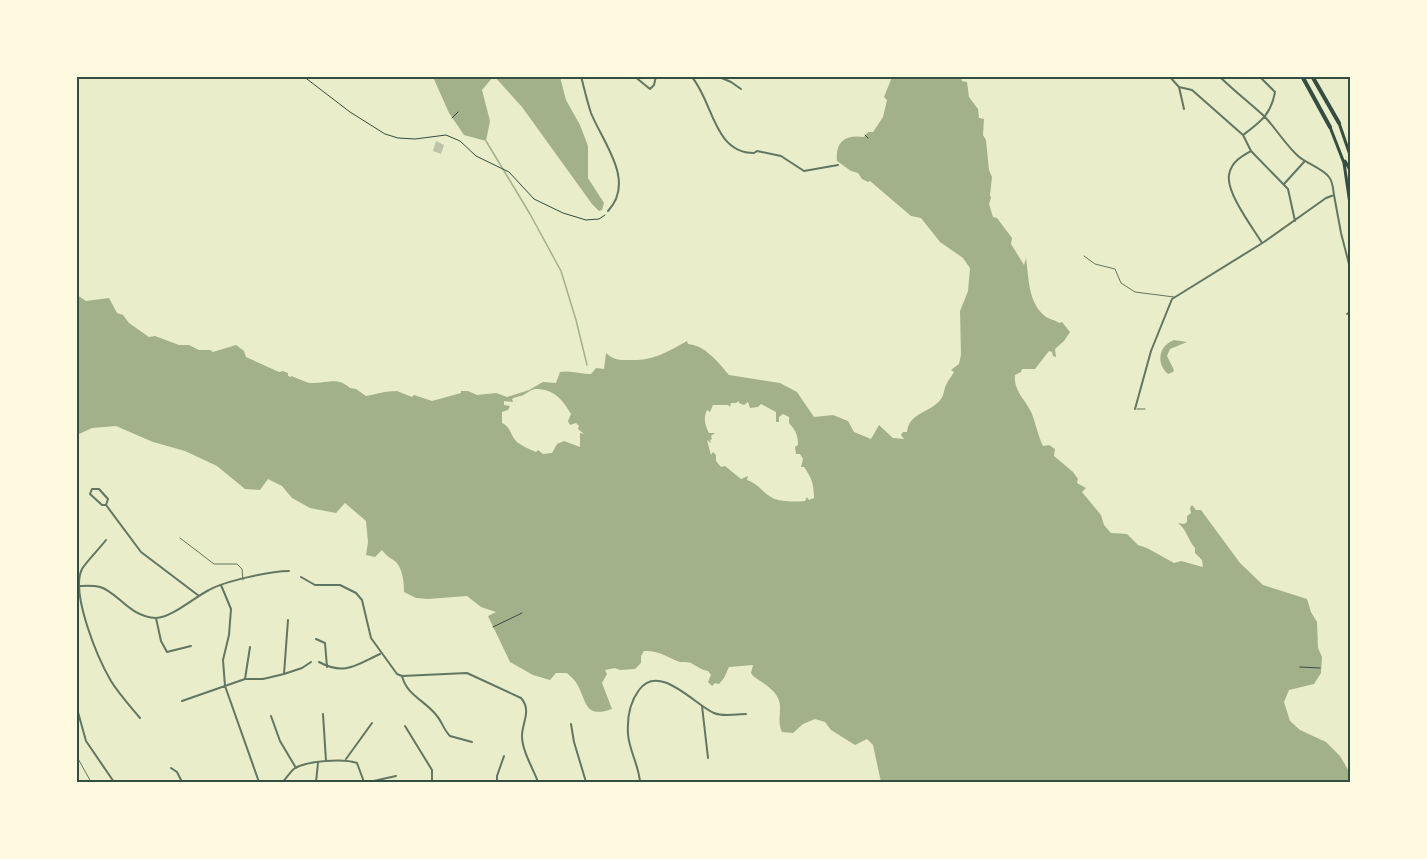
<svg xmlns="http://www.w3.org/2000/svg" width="1427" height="859" viewBox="0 0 1427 859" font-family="'Titillium Web',sans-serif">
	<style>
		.water { fill: #a3b18a; fill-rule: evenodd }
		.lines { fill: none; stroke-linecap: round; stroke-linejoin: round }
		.stream { stroke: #a3b18a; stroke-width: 1.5 }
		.building { fill: #bcc5a7 }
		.path { stroke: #344e41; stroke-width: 1 }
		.service { stroke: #617663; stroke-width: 1 }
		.minor { stroke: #617663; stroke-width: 2 }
		.secondary { stroke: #344e41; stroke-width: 3 }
		.motorway { stroke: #344e41; stroke-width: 4 }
		.neatline { fill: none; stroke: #344e41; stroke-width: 2 }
	</style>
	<rect width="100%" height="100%" fill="#e9edc9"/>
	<path class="water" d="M433,77H493L482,90L490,121L486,141L464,135L449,113Z
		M495,77H560L566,100L580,125L588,146V178L604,203L602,210L599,211L592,204L522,107Z
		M892,77H961L962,81L967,82L969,97L978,109L979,118L984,119L983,135L986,140L989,170L992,177L990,195L991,198L989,204L993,217L997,218L1012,238L1011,244L1024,265L1026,258C1029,279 1028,303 1046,317C1049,319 1055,320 1059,323L1062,322L1070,332L1064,341L1055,349L1056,357L1053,356L1052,352L1049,351L1035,369H1022L1021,372L1015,375C1013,391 1027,401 1032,414C1036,425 1038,435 1043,446L1049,445L1055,449L1054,456L1073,472L1078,479L1077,483L1086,488L1082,492L1101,515L1104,525L1111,533L1127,534L1138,545L1147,548L1174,563L1181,561L1203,567L1202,560L1195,553V548C1188,540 1187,530 1178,523L1184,524L1187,522V516L1191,513L1190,508L1192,505L1196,510H1201L1240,563L1263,585L1307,599L1311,612L1317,622L1318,648L1322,657L1321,673L1314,684L1289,690L1284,702L1290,721L1300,730L1326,742L1340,756L1350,773V782H881L873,745L867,739L855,745L831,730L825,722L815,719L803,724L793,733L782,732C778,723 780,718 780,708C781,692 764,684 753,676L751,673L753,665L729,667L724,678L719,684L715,683L712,686L708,682L711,675L708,671C701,670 697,666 691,663C686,661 681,663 677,661C666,656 657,650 644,651L641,656V663L635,669L620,670L615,668L605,670L607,674L602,683L612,709C584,719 587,701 577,684C575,680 570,676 567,673H556L550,680L533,675L510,662L488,616L496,612L481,607L467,596L428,599L416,598L404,592C404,583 403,571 397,563C393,559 387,557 382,550L375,557L366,555L368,542L366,521L345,503L336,513L310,508L292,498L282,486L268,479L260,490L245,489L217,466L185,451L153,442L116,426L92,428L77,435V295L86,301L109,298L117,313L123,315L129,323L149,337L155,336L179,345H189L199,350H210L213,352L236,345L244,351L246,357L279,372L283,371L288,373V376L291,377V376C298,378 307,384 314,383C330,383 337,377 350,388L356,389L366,396C377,394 385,391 397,391L412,397L414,395L432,401L461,393V391H468L477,395L496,393L507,397L529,390L543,382L556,383L560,372C570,370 581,374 591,374L596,368L604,369L606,353C613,360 620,360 629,360C654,361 667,352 687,341L688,344C705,345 719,363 729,375L780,383L797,392L814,417L833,415L848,421L854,432L871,439L879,425L893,438L904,439L901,435L903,432H907C909,412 931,413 941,399C944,395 944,389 946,385C948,380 952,376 954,372L951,370L959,364L961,355L960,311L968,291L970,268L963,258L940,242L921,218L911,216L870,181L868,182L862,179L858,173L851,171L837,161C835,142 845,134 864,137L868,132H873L883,117L887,100L884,97ZM535,389C554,389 562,399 571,414L568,421L570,425L576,423L579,426L578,429L584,434L580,433V447L564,441L557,444L552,453L543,454L538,450L536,452C529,449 522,446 517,442C510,435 511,427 502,423V412L508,410L510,406L504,405V401L513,402L512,399C516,396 521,397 525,394C529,392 530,390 535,389ZM739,401V403L744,405L748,402L750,408L758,407L761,404L776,412V422H779V417L783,414L789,417V423C795,430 798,434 798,445L795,447L796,454H800L803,459L801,467H804C812,478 814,485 814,498L809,500L807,497L805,501C796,502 778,502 771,497C761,491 760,485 747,480L748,476L741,479L725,466L721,467L716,461V455L713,452L711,455L707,440L711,443L710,440L712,439L711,436L715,433H709C705,425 703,419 707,410L710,412L713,405H728L730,407L731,403H736Z
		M1174,340L1187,342L1170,349L1167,356L1174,370L1173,372L1168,374C1156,364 1158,346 1174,340Z"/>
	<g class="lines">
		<path class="stream" d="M486,141L530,214L561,271L576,320L587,365"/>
	</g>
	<path class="building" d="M436,141L444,145L441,154L433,151Z"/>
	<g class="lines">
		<path class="path" d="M303,76L350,112L385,134L398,138L415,139L446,135L460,141L476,156L509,172L534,199L563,213L586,220L599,219L605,215
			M452,118L458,112
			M865,135L868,138
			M493,627L522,613
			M1300,667L1320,668"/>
		<path class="service" d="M1084,256L1095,264L1115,269L1121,283L1135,292L1174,297
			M1137,409H1145
			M180,538L214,564H237L242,569L243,580
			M76,755L91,782"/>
		<path class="minor" d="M581,76C584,88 587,101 591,113C603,143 636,181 608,211
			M634,76L650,89L654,85L656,76
			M691,76C713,100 713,153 754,153L757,151L781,156L804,171L838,165
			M717,76L731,82L741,89
			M1169,76L1179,87L1184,109
			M1219,76C1234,91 1250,103 1265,117C1277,130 1285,144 1298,156C1307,164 1322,168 1329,177C1333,182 1333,189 1334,195
			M1179,87L1192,90L1243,135L1251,151L1288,189L1295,221
			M1243,135C1260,122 1271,115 1275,92L1259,76
			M1251,151C1242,156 1231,162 1229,175C1226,193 1253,228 1262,243
			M1284,184L1304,162
			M1347,314L1350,312
			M1135,409L1151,351L1172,299L1264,242L1326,198L1334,195L1341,233L1350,268
			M106,505H102L90,494L92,489H99L108,499L106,505L141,552L199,596
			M106,540C100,548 86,562 82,569C70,593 98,659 111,681C119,694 130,706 140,718
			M301,577L315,585H340L356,593L362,600L371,638L397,674L402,676L467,673L521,698C532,710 522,723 522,736C522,751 533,768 538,782
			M221,585L231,609L229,635L223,660L225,686L259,782
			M76,586C84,586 93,585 100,587C118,592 129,617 156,618C171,618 195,597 209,590C225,581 271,571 289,571
			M156,618L161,641L167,652L191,646
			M316,639L325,643L327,667
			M319,662C345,676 356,665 380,654
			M284,674L288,620
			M402,676C407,696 425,700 437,716C442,722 444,730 450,736L472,742
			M245,679L250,647
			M182,701L245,679H263L284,674L302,668L311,662
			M76,705L86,741L114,782
			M702,706L708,758
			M323,714L326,761
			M271,716L280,741L296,768
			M571,724L574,742L586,782
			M405,726L432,770V782
			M346,759L372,723
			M171,768L177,772L182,782
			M283,782C286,778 291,771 295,768C308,761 343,758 357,763L364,782
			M316,782L318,763
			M369,782L396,776
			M497,782V776L504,756
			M640,782C639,766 629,750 628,734C627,718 630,702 639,690C659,662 695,705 714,713C723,717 737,714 746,714"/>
		<path class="secondary" d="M1339,123L1350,155
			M1330,127L1344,163L1350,204
			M1345,161L1350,170"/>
		<path class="motorway" d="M1302,76L1330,127
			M1312,76L1339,123"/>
	</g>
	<rect width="1427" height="859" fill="none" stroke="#fefae0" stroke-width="156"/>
	<rect x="78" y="78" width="1271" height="703" class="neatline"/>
</svg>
